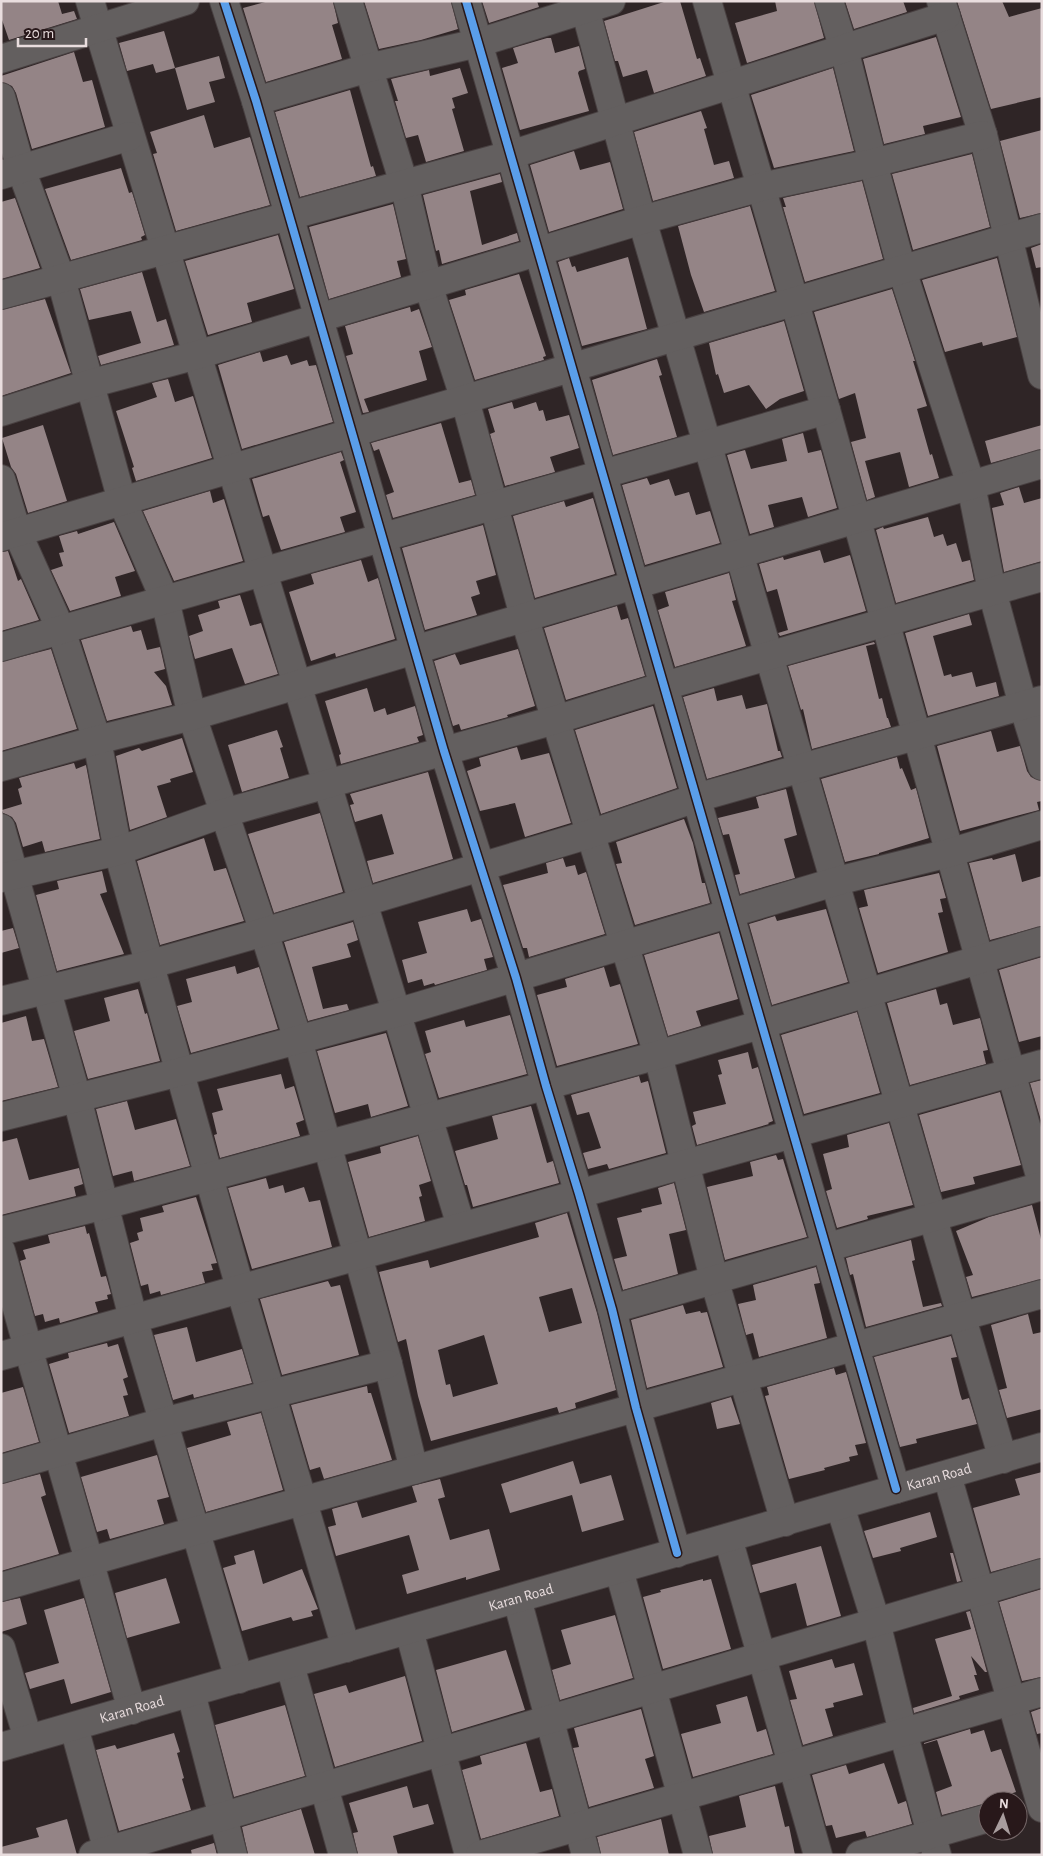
<svg xmlns="http://www.w3.org/2000/svg" width="1043" height="1856" viewBox="0 0 1043 1856" font-family="'Alegreya Sans',sans-serif">
	<style>
		.building { fill: #948486; fill-rule: evenodd }
		.lines { fill: none; stroke-linecap: round; stroke-linejoin: round }
		.minor-casing { stroke: #484041; stroke-width: 30 }
		.minor { stroke: #635f5f; stroke-width: 28 }
		.cycleway-casing { stroke: #28181a; stroke-width: 11 }
		.cycleway { stroke: #5a9eea; stroke-width: 8 }
		.labels { text-anchor: middle; dominant-baseline: central; stroke-width: 5; stroke-linejoin: round; paint-order: stroke }
		.street-label { font-size: 15px; fill: #e9ddde; stroke: #28181a }
	</style>
	<rect width="100%" height="100%" fill="#2f2526"/>
	<path class="building" d="M1,1H58L62,14L74,11L77,19L9,40L1,17Z
		M269,1H333L338,23L332,25L342,59L266,82L243,8Z
		M364,1H451L458,29L421,40L379,49Z
		M482,1H537L539,7L489,23Z
		M667,1H680L697,59L700,58L706,76L654,93L647,70L623,77L618,61H615L604,21Z
		M775,1H814L824,38L747,63L735,23L777,11Z
		M845,1H903L907,12L854,29Z
		M957,1H1002L1009,17L1042,8V97L991,109Z
		M164,31L175,68L156,73L153,64L127,71L119,43Z
		M936,37L961,117L923,126L925,134L884,144L863,59Z
		M547,38H551L555,53L579,46L585,69L579,71L578,73L589,111L520,130L502,68L518,63L513,48Z
		M74,52L83,82L92,80L105,127L32,149L16,93L12,86L1,82V76Z
		M219,56L225,78L209,82L215,102L187,110L175,68Z
		M460,68L468,93L452,98L455,108L452,109L464,151L426,162L418,135L406,138L395,101H398L391,79L429,70L430,76Z
		M833,68L854,151L774,168L751,95Z
		M350,90L371,167L373,166L376,176L300,197L275,112Z
		M701,111L707,128L704,129L714,165L729,161L734,178L653,201L634,132Z
		M204,115L214,148L250,137L270,205L176,231L153,154L157,153L150,132Z
		M1042,130V213L1020,218L1000,141Z
		M574,151L580,170L610,162L623,209L549,232L530,165Z
		M972,154L990,227L913,250L892,174Z
		M121,168L129,193L132,192L145,235L141,237L142,240L71,260L45,189Z
		M500,174L502,182L470,191L482,245L517,233L519,241L442,264L439,250L436,251L423,195Z
		M862,181L883,259L805,282L783,207H786L783,198Z
		M15,198L40,268L1,279V202Z
		M393,204L406,259L397,261L401,277L329,299L309,227Z
		M750,206L775,291L704,312L691,275L678,226Z
		M278,235L294,289L247,303L252,322L208,335L185,261Z
		M1042,244V267L1036,268L1031,248Z
		M628,257L647,329L582,346L558,262L569,258L572,267L575,266L577,272Z
		M997,258L1017,337L983,346L982,342L945,352L922,280Z
		M142,272L157,322L166,319L174,345L101,365L98,356L141,343L131,311L89,320L80,289Z
		M519,274L546,356L543,357L544,360L475,380L449,300L466,295L465,290Z
		M892,289L915,361H913L927,406L917,409L930,455L932,454L939,478L909,487L900,452L865,461L875,497L867,500L851,442L866,438L855,393L839,399L814,312Z
		M45,299L71,373L1,396V310Z
		M410,307L411,312L419,309L432,347L419,351L427,380L364,399L369,412L363,413L346,356L353,354L345,326Z
		M784,321L804,391L780,399L766,409L749,385L724,393L718,374L716,375L709,343Z
		M260,352L263,362L287,355L291,365L307,360L309,366L316,365L333,422L242,449L218,365Z
		M657,359L662,375L659,376L677,437L613,455L592,380Z
		M168,379L175,402L193,396L212,458L136,481L132,468L134,467L116,411L157,397L152,383Z
		M512,402L514,409L536,402L539,411L543,410L546,421L569,415L579,448L550,457L555,472L505,486L490,434L495,432L488,409Z
		M441,423L459,483L471,480L475,495L393,518L386,495L394,492L379,449L374,451L371,443Z
		M43,425L67,501L28,513L16,474L11,467L2,438Z
		M1042,425V449L991,463L985,441Z
		M803,433L808,453L821,450L837,508L808,517L802,497L768,505L774,527L750,534L727,455L745,450L751,469L787,461L782,439Z
		M341,452L344,460L340,462L356,512L340,517L345,532L281,550L269,515L263,517L252,479Z
		M647,478L650,485L669,479L675,496L689,492L696,515L710,511L720,543L645,565L622,485Z
		M1019,487L1024,503L1042,498V561L1004,572L992,508L1004,505L1000,493Z
		M210,491L213,503L224,499L243,561L174,581L143,511Z
		M593,498L615,574L535,598L513,516L564,501L566,507Z
		M928,517L934,537L943,534L947,546L956,543L962,562L970,560L974,580L896,603L876,530L883,527L884,529Z
		M114,522L135,571L115,577L121,596L70,611L51,570L63,566L59,553L64,552L59,536L77,531L78,534Z
		M483,525L496,575L476,581L480,594L471,597L477,615L425,630L402,548Z
		M820,550L824,563L850,555L866,611L780,636L778,633L788,630L777,589L767,592L759,564L783,557L784,560Z
		M8,551L18,581L21,579L39,620L1,631V552Z
		M361,560L368,582L378,578L395,639L336,657L335,653L311,661L289,592L314,584L311,574Z
		M729,573L736,600L732,601L746,646L675,667L658,610L669,606L665,592Z
		M240,595L250,626L261,623L278,674L245,684L232,648L195,659L189,636L203,631L198,615L220,608L218,601Z
		M617,606L621,620L628,618L645,676L566,700L544,628Z
		M969,614L972,625L933,636L944,676L951,674L952,677L972,672L976,687L996,682L999,696L928,716L905,633Z
		M131,626L133,632L141,630L147,650L160,647L165,669L154,672L166,686L172,705L107,721L81,640Z
		M874,642L875,644L866,646L879,699L882,698L887,718H888L891,727L812,749L803,709L801,710L788,666Z
		M51,649L77,729L1,751V662Z
		M518,649L535,706L507,715L508,717L461,730L459,724L453,726L434,661L455,654L460,665Z
		M367,688L374,712L385,708L387,715L415,706L423,735L417,737L419,742L341,764L339,755L341,754L325,701Z
		M714,688L717,701L742,695L746,709L767,704L778,751H780L782,757L707,779L683,697Z
		M653,706L677,788L601,814L575,730Z
		M277,730L283,747L280,748L289,778L242,792L228,745Z
		M991,731L997,752L1020,746L1027,771L1031,777L1042,781V801L1037,802L1039,810L960,831L937,746Z
		M182,738L193,772L170,779L171,782L157,786L167,817L130,830L116,756L139,748L142,751Z
		M517,747L521,760L549,753L571,823L525,837L515,803L480,811L467,771L481,766L479,758Z
		M897,757L900,769L902,768L911,790L916,788L929,838L879,853V854L845,862L821,779Z
		M74,763L76,769L86,765L100,839L45,852L42,841L23,847L16,823L12,817L3,813L2,810L22,804L18,789L22,787L19,778Z
		M428,772L453,859L373,883L367,861L394,854L382,814L355,822L350,805L354,804L350,794Z
		M786,789L797,835L784,839L795,878L740,894L735,875L740,874L729,834L723,835L718,818L759,808L756,797Z
		M320,813L343,892L274,913L248,834Z
		M684,819L693,843L702,883H705L710,903L635,925L616,864L622,863L616,842Z
		M204,838L214,871L226,868L244,921L160,945L137,861Z
		M1015,854L1022,882L1042,876V926L990,940L969,863L992,858L993,860Z
		M563,858L566,867L575,865L578,875L586,872L605,934L529,957L527,948H523L503,885L548,873L546,863Z
		M102,871L107,892L100,894L124,954L57,971L36,895L59,889L57,881Z
		M939,873L946,898L940,899L943,912L938,913L948,952L878,973L859,908L868,906L864,890Z
		M467,909L471,922L481,919L493,957L484,959L487,970L435,985L434,983L424,986L422,979L408,983L402,960L427,953L418,922Z
		M826,909L848,982L772,1005L749,924L775,916L777,921Z
		M353,922L358,940L347,944L351,957L312,967L323,1009L347,1004L349,1010L308,1021L284,942Z
		M13,928L19,948L1,953V931Z
		M719,933L738,999L696,1011L701,1026L668,1036L644,955Z
		M1042,957V1036L1019,1042L999,970Z
		M235,966L237,974L259,967L278,1029L191,1053L177,1006L192,1002L186,979Z
		M604,967L610,987L620,984L638,1044L557,1066L537,995L567,987L565,979Z
		M138,989L145,1014L147,1013L160,1061L88,1079L74,1031L110,1021L104,998Z
		M936,989L940,1005L947,1003L953,1025L980,1018L988,1050L983,1051L986,1064L910,1085L887,1003Z
		M857,1012L880,1093L804,1114L781,1035Z
		M510,1015L527,1074L439,1098L425,1054L431,1052L425,1031L464,1020L466,1027Z
		M26,1016L32,1041L44,1039L58,1087L1,1101V1023Z
		M386,1033L408,1106L371,1117L368,1104L335,1113L317,1051Z
		M748,1052L752,1069L758,1067L773,1121L768,1123L769,1124L697,1145L692,1126L696,1124L693,1112L726,1104L718,1075L722,1074L718,1060Z
		M281,1074L285,1089L294,1086L304,1120L296,1123L300,1136L220,1158L214,1135L217,1134L212,1113L223,1110L217,1089Z
		M639,1076L641,1083L648,1081L666,1153L609,1169L607,1164L588,1169L583,1153L601,1148L589,1112L577,1115L571,1095Z
		M1042,1080V1124L1030,1083Z
		M1000,1092L1021,1165L973,1177L975,1184L941,1192L919,1115Z
		M127,1101L135,1130L176,1119L190,1166L134,1181L132,1171L113,1176L96,1109Z
		M531,1106L547,1163L553,1161L559,1183L473,1207L467,1185H465L455,1151L498,1139L492,1116Z
		M889,1123L913,1205L867,1216L868,1219L837,1228L826,1191L832,1189L823,1154L849,1147L847,1135Z
		M418,1136L431,1181L419,1185L422,1196L419,1197L425,1221L369,1237L348,1162L381,1153L380,1147Z
		M17,1138L29,1180L79,1168L83,1184L74,1187L76,1196L1,1215V1142Z
		M776,1155L778,1160L783,1159L807,1237L725,1260L707,1187L753,1176L750,1162Z
		M266,1178L269,1189L283,1185L285,1193L304,1187L309,1202L320,1200L332,1247L252,1269L228,1188Z
		M674,1183L686,1230L669,1234L678,1274L623,1290L614,1259L627,1256L617,1218L642,1212L641,1209L662,1204L658,1188Z
		M196,1197L217,1263L211,1264L213,1270L202,1272L205,1283L161,1295L160,1291L150,1294L148,1284L141,1286L130,1243L139,1240L137,1233L143,1231L140,1218L164,1212L162,1206Z
		M1032,1205L1042,1243V1279L972,1297L966,1277L973,1275L956,1231L989,1217Z
		M567,1213L597,1313L616,1390L575,1403L576,1408L559,1413L557,1407L431,1441L418,1396L406,1339L398,1342L379,1272L428,1260L430,1268L539,1237L535,1223ZM572,1288L582,1323L549,1332L539,1297ZM484,1335L498,1384L453,1397L450,1384L446,1385L438,1350Z
		M85,1226L87,1234L89,1233L101,1277L106,1276L111,1294L107,1295L108,1299L95,1302L98,1312L60,1323L59,1318L45,1322L43,1314L35,1316L20,1261L26,1259L23,1250L50,1243L48,1235Z
		M911,1240L915,1260L912,1261L923,1307L941,1303L942,1306L866,1327L853,1274L850,1275L846,1258Z
		M816,1267L820,1283L814,1284L827,1338L759,1357L753,1333L746,1335L738,1304L756,1300L753,1285Z
		M328,1281L331,1287L340,1285L359,1355L282,1375L260,1299Z
		M683,1305L686,1314L700,1311L701,1313L707,1312L723,1367L647,1388L631,1320Z
		M1028,1314L1033,1334L1042,1332V1409L1007,1418L999,1390L1007,1388L991,1325Z
		M187,1327L196,1362L242,1349L252,1383L194,1398L193,1394L173,1400L154,1335Z
		M951,1336L957,1357L951,1358L960,1394L962,1400L969,1398L977,1424L916,1439L917,1443L900,1447L874,1357Z
		M107,1343L108,1347L118,1344L128,1377L123,1379L128,1395L123,1396L129,1416L69,1433L49,1364L69,1358L68,1353Z
		M834,1368L836,1375L846,1372L866,1443L855,1445L858,1455L849,1457L850,1461L824,1468L825,1470L789,1479L765,1396L769,1395L767,1387Z
		M367,1386L368,1393H371L392,1460L324,1479L320,1467L310,1470L291,1405Z
		M23,1387L39,1442L1,1453V1393Z
		M731,1397L740,1424L717,1429L711,1403Z
		M261,1413L283,1490L206,1512L187,1448L231,1435L227,1422Z
		M157,1455L169,1497L157,1500L164,1524L110,1539L107,1529L97,1532L81,1477Z
		M573,1461L580,1484L611,1475L624,1520L582,1532L572,1495L510,1513L501,1484Z
		M1042,1472V1558L991,1572L973,1508L1020,1495L1015,1479Z
		M40,1474L46,1495L41,1497L59,1554L1,1571V1484Z
		M440,1479L445,1497L438,1499L450,1540L489,1529L500,1570L466,1580V1577L407,1594L402,1575L419,1570L409,1535L336,1556L328,1527L336,1525L332,1509L357,1502L362,1518L417,1502L412,1486Z
		M930,1512L937,1537L900,1548L901,1551L873,1558L864,1531Z
		M821,1546L841,1616L807,1626L796,1583L760,1593L752,1565Z
		M254,1550L263,1584L302,1569L318,1609L311,1611L313,1616L293,1621L291,1617L242,1631L223,1568L236,1564L234,1556Z
		M950,1553H953L961,1581L957,1582Z
		M166,1578L180,1623L127,1638L115,1593Z
		M703,1579V1581L711,1579L731,1649L663,1669L643,1597L661,1592L660,1590Z
		M1042,1589V1677L1022,1681L999,1602Z
		M20,1598L27,1624L1,1632V1602Z
		M84,1598L111,1692L71,1704L64,1679L30,1689L25,1673L59,1663L44,1610Z
		M970,1611L987,1672H985L971,1656L977,1675H974L979,1690L959,1696L960,1699L914,1713L913,1708L952,1696L935,1639L971,1629L966,1612Z
		M615,1615L633,1678L560,1700L552,1670L571,1664L561,1630Z
		M506,1650L525,1710L452,1732L436,1670Z
		M832,1659L835,1668L854,1663L863,1695L833,1703L834,1707L825,1709L833,1736L803,1745L790,1700L797,1699L789,1671Z
		M405,1676L422,1741L335,1767L314,1694L346,1685L349,1693Z
		M747,1696L757,1732L766,1729L773,1754L693,1777L681,1734L721,1723L716,1705Z
		M285,1705L305,1776L234,1797L215,1725Z
		M1042,1708V1733L1037,1734L1031,1712Z
		M641,1709L654,1756L645,1759L654,1788L589,1807L573,1748L579,1747L574,1728Z
		M970,1729L971,1734L984,1730L991,1752L1001,1749L1016,1792L988,1801V1803L942,1815L936,1792L952,1786L937,1740L924,1744V1743Z
		M174,1733L180,1752L177,1753L184,1778L182,1779L191,1810L119,1831L96,1750L115,1745L117,1749Z
		M526,1743L540,1792L552,1789L559,1816L481,1839L462,1770L482,1764L480,1756Z
		M884,1763L898,1804L906,1801L912,1824L867,1837L865,1831L836,1838L832,1825L826,1826L812,1775L846,1765L849,1774Z
		M407,1786L413,1808L428,1804L434,1824L393,1836L398,1855H358L353,1833L358,1832L349,1803Z
		M775,1786L785,1827L789,1826L795,1855H713L709,1836L746,1827L739,1796Z
		M301,1809L315,1855H248L242,1827Z
		M67,1819L77,1855H1V1847L39,1837L36,1828Z
		M661,1819L669,1855H601L597,1837Z
		M214,1843L217,1855H192L191,1850Z"/>
	<g class="lines">
		<defs>
			<g id="minor">
				<path d="M90,1L461,1226"/>
				<path d="M224,1L256,101L444,751L516,978L546,1086L579,1194L612,1309L636,1408L677,1553"/>
				<path d="M348,1L404,184L428,285L465,400L524,616L658,1055L714,1279L785,1522"/>
				<path d="M466,1L896,1489"/>
				<path d="M583,1L642,220L1003,1459"/>
				<path d="M707,1L826,410L1042,1183"/>
				<path d="M829,1L844,49L873,163L902,270L971,485L992,591L1023,705L1042,766"/>
				<path d="M941,1L983,135L1042,375"/>
				<path d="M1,59L185,1"/>
				<path d="M1,97L21,169L61,279L122,501L165,600L192,716L264,932L298,1040L388,1364L414,1470"/>
				<path d="M256,101L368,68L478,43L611,1"/>
				<path d="M1,175L130,136"/>
				<path d="M1,295L510,155L946,16"/>
				<path d="M1,412L89,384L197,355L642,220L761,187L873,163L983,135"/>
				<path d="M1,479L17,532L61,630L97,740L118,851L240,1288L346,1648"/>
				<path d="M1,537L1042,228"/>
				<path d="M1,647L826,410"/>
				<path d="M1,767L97,740L192,716L1042,464"/>
				<path d="M1,828L77,1098L133,1318L239,1679"/>
				<path d="M1,878L118,851L224,813L555,720L664,686L1042,577"/>
				<path d="M1,1001L151,964L264,932L590,834L696,798L1042,700"/>
				<path d="M1,1117L180,1072L396,1013L841,880L949,853L1042,825"/>
				<path d="M1,1231L105,1205L658,1055L1042,941"/>
				<path d="M1,1251L28,1348L132,1710"/>
				<path d="M612,1309L1042,1186"/>
				<path d="M1,1356L1042,1064"/>
				<path d="M1,1469L163,1422L388,1364"/>
				<path d="M947,1475L1042,1808"/>
				<path d="M840,1506L876,1622L903,1732L937,1855"/>
				<path d="M728,1538L818,1855"/>
				<path d="M619,1570L698,1855"/>
				<path d="M1,1587L195,1531L1042,1294"/>
				<path d="M517,1599L586,1855"/>
				<path d="M409,1630L469,1855"/>
				<path d="M1,1648L28,1739"/>
				<path d="M290,1665L343,1855"/>
				<path d="M191,1693L233,1855"/>
				<path d="M74,1727L109,1855"/>
				<path id="s1" d="M1,1747L1042,1447"/>
				<path d="M93,1855L1042,1573"/>
				<path d="M480,1855L1042,1692"/>
				<path d="M860,1855L988,1818"/>
			</g>
		</defs>
		<use href="#minor" class="minor-casing"/>
		<use href="#minor" class="minor"/>
		<defs>
			<path id="cycleway" d="M224,1L256,101L444,751L516,978L546,1086L579,1194L612,1309L636,1408L677,1553
				M466,1L896,1489"/>
		</defs>
		<use href="#cycleway" class="cycleway-casing"/>
		<use href="#cycleway" class="cycleway"/>
	</g>
	<g class="labels">
		<g class="street-label">
			<text stroke="none"><textPath href="#s1" startOffset="976">Karan Road</textPath></text>
			<text stroke="none"><textPath href="#s1" startOffset="541">Karan Road</textPath></text>
			<text stroke="none"><textPath href="#s1" startOffset="136">Karan Road</textPath></text>
		</g>
	</g>
	<rect width="1043" height="1856" fill="none" stroke="#e9ddde" stroke-width="5"/>
	<g transform="translate(1003 1816) rotate(4)"><circle r="24" fill="#28181a" stroke="#756768"/>
	<path d="M0-4L9 19L0 12L-9 19Z" fill="#a89d9e"/>
	<text y="-8" font-size="14" font-weight="bold" text-anchor="middle" fill="#e9ddde">N</text>
	</g>
	<path d="M18 38v8h68v-8" fill="none" stroke="#e9ddde" stroke-width="2.5"/>
	<text x="25" y="38" font-size="15" fill="#e9ddde" stroke="#28181a" stroke-width="4" paint-order="stroke">20 m</text>
</svg>
